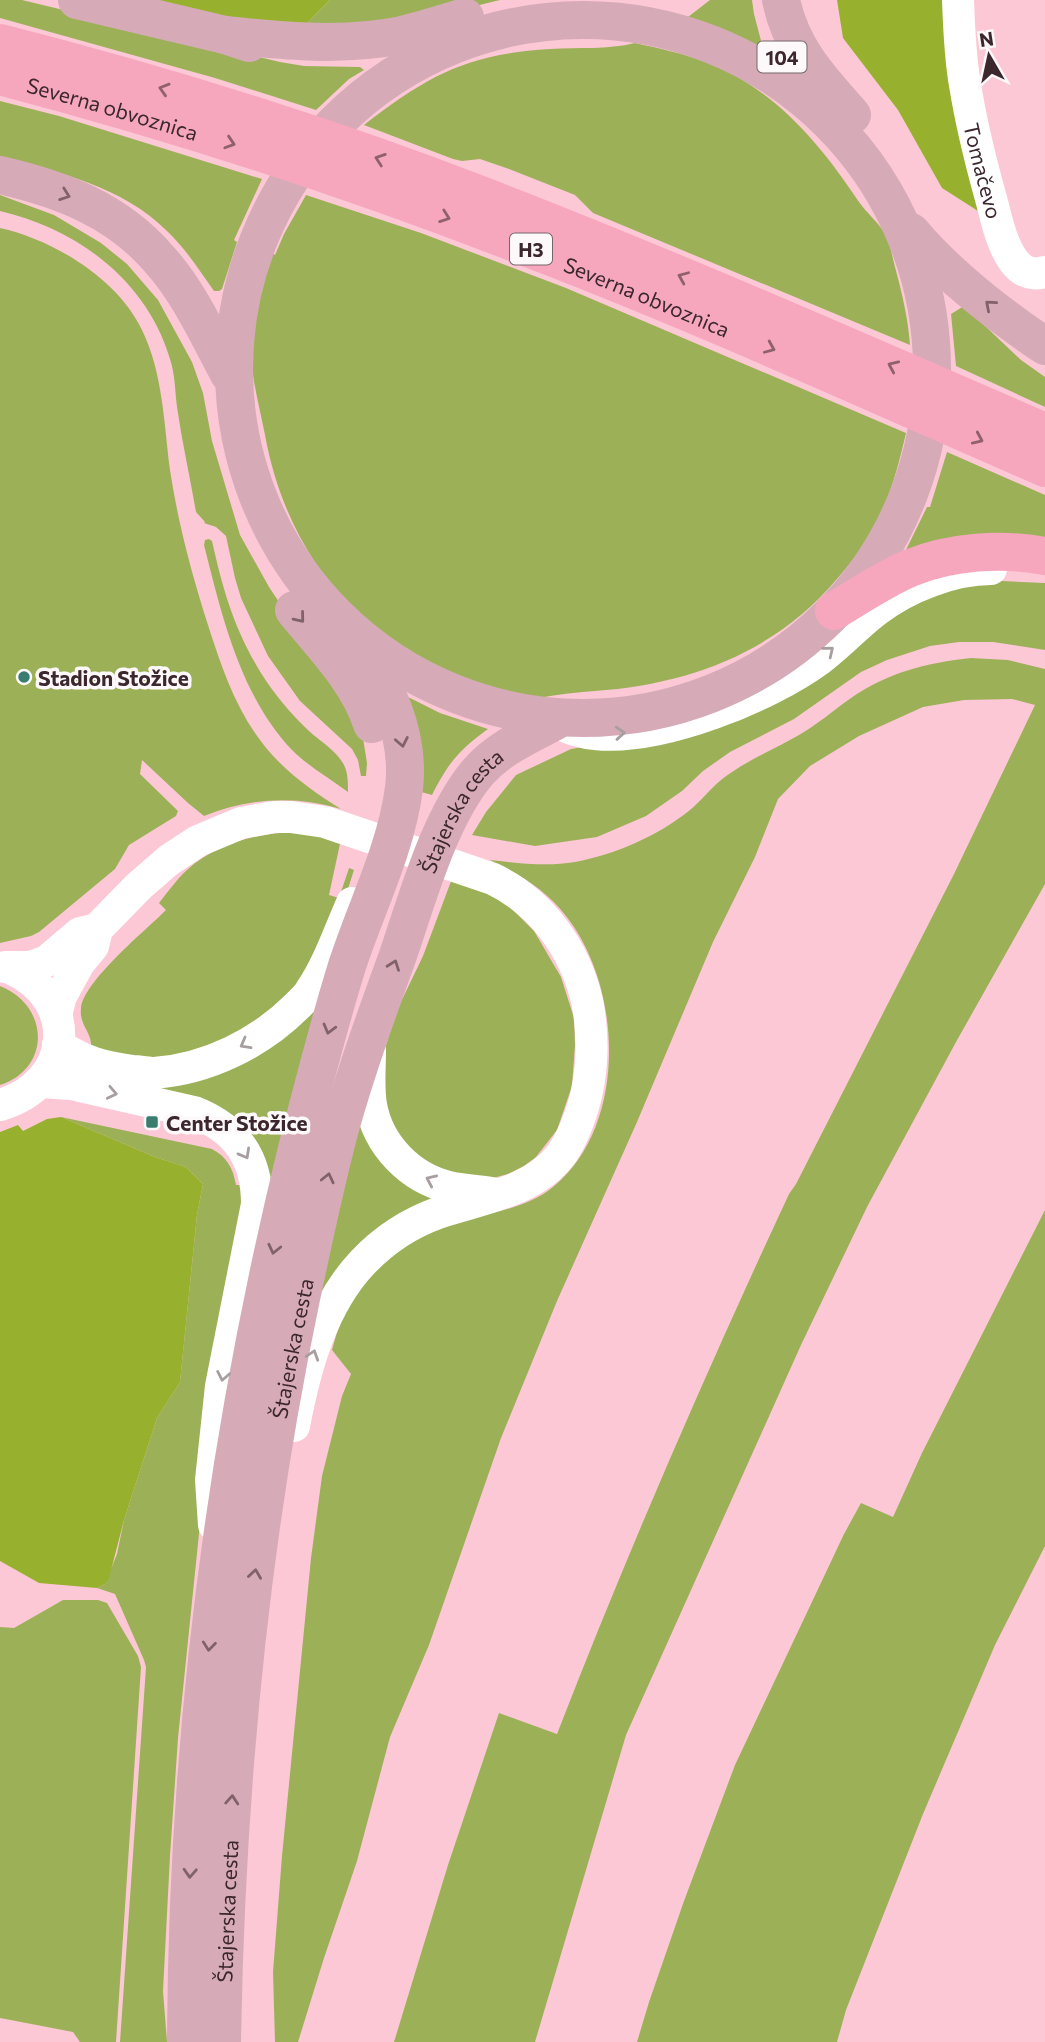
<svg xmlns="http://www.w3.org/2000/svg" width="1045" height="2042" viewBox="0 0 1045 2042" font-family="Commissioner,sans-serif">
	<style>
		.green { fill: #9cb157 }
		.forest { fill: #97b12e }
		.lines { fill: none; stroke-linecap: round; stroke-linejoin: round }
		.minor { stroke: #fff; stroke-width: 32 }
		.major { stroke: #d6abb7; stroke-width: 38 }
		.highway { stroke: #f6a7be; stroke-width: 38 }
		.oneway { stroke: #8f616e }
		.oneway2 { stroke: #81626b }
		.oneway3 { stroke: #a79ea0 }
		.poi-dot { fill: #397d71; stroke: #fdf8f9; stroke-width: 2.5 }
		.labels { text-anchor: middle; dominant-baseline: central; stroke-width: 7; stroke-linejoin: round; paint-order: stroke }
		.shield { fill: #fdf8f9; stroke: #75666a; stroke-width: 2 }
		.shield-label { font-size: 19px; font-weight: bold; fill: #3b272d }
		.street-label { font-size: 21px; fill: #3b272d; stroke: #fdf8f9 }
		.poi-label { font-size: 21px; font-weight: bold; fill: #3b272d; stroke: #fdf8f9; text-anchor: start }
	</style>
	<rect width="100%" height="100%" fill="#fdc8d6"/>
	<path class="green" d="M0,0H22L280,62L304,66L360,67L364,70L349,79L316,110L215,78L0,18Z
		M330,0H500L451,12L298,32Z
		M710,0H752L754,14L764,52L728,32L688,17Z
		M635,43C658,48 681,53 703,61C772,86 820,143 859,202C867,214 880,223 886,236C891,246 892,256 895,267C902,293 908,318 910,345L593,213L575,195L509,169L480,159L462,161L453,159L364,125C428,75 468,54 550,49C579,47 607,50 635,43Z
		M0,101L59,116L262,179L234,240L237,242L222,289L219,291H214C199,270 186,249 167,231C122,186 59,173 0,156Z
		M0,195L54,215L101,243L127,264L158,300L192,362L203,393L212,441L240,535L269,587L287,614L311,642L363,738L367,763L366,776H361L358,760L352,749L300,701L268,656L241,598L235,578L226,536L216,527L204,523L205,522L196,512C190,477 182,442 177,407C175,391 175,374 170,359C147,281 78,229 0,211Z
		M306,195L421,233L566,288L906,433C899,463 891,495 877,522C866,543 852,562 836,580C774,653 689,684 595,691C582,692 569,693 557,695C546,696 536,700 524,698C501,695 478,686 456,677C351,635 285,545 265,435C260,409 252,381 251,354C250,320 261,285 272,253L275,255L284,234Z
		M0,228C54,240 118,279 142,330C163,373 164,424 170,470C178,523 192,575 208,625C222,669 237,713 267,749C288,774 314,792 341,809C295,795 248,798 204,816L188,803L142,760L140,774L178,811L176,816L129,845L115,869L39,932L31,936L0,943Z
		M964,306L1021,360L1045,377V407L956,366L951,314Z
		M947,452L1045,495V546L903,556L927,507H930Z
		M209,539L212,541C223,590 234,629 261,673C274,694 291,714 309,731C321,742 337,751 344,765C348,773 348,783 348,792C329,778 308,766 292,750C240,695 222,616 204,545L205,540Z
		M980,580L1045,583V650L993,642H959L930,646L887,660L861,672L794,719L730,752L703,771L682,791L646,816L597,837L535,846L472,835L486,812L516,775L571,749L670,732L882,614Z
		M971,658L1008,660L1045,669V884L956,1042L867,1207L801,1345L626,1735L535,2042H394L448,1865L499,1713L557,1734C628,1551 706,1372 789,1194L796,1184L954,874L1035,705L1012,699L964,700L923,707L859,736L810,766L778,799L755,857L713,942L637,1122L557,1301L501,1438L429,1645L390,1737L357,1861L324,1958L298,2042H275L273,1972L282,1856L311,1558L322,1476L342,1396L351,1374L332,1350C338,1328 345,1306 359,1287C363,1282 369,1277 374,1272C401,1246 422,1233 459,1222C491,1212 526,1209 553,1187C628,1126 623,988 566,916C545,889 520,875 490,860C519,863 546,867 575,862C616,854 658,836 690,810C701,801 710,789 721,780C745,761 773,750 799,735C818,724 834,710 851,698C889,672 926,663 971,658Z
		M396,691L440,713L488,729C458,751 449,762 432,795L414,790Z
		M292,832L341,839L329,895L339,898L349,868L354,870L338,920L283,1010L178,1062L90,1054C90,1050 91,1047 91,1043C90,1031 79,1024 81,1008C84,981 145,931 166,910L159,903C168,892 176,880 187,870C216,844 254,834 292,832Z
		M453,876L505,902L534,931L561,977L574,1018L575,1045L572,1086L557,1130L536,1157L524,1166L508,1174L493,1178L471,1180L422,1166L386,1126L380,1065L397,1010L423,956Z
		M325,984L274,1183L155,1091Z
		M0,986C49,1005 52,1068 0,1085Z
		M357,1106L442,1194L320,1312L324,1244Z
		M61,1117L212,1149C227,1157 233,1168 236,1185H248L200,1524L178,1738L170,1856L163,1991L167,2042H120L146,1667L144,1660L115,1594L97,1588L105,1584L117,1554L124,1520L157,1418L180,1382L197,1215L203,1184L186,1167L155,1157Z
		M1045,1210V1546L995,1645L923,1814L846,2010L837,2042H637L649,2002L684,1901L735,1765L844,1534L861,1503L893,1517L922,1453Z
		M63,1600H98L107,1603L138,1656L141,1667L116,2042H80L73,2032L0,2018V1627L14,1628Z"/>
	<path class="forest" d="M132,0H330L298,32Z
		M837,0H945L952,91L978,211L942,188L898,110L843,38Z
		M61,1117L155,1157L186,1167L203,1184L197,1215L180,1382L157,1418L124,1520L109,1578L105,1584L97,1588L39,1583L0,1561V1132L18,1125L23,1131L47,1119Z"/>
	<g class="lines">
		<g class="minor">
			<path id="s1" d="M958,0C959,29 960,57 965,85C971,122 980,159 990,195C996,216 1000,241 1013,260C1021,271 1031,276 1045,272"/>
			<path d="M554,722C567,727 580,733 595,734C660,741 767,698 820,659C840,644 857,625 877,610C907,587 953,569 991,569"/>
			<path d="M5,967H30L47,961L80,933L97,929"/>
			<path d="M56,1015L61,996L79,963L93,946L97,929L138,887L169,860L198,841L241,823L274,817H291L325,822L493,879C541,902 575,949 587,1001C594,1035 593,1074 583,1107C578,1123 572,1140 561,1155C533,1192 480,1199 438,1213C410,1223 384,1240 363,1262C322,1305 305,1368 294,1426"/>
			<path d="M58,1045C85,1062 102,1067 133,1071C140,1071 148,1073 154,1073C208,1069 260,1043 297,1006C302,1001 308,996 311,990C329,963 339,932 352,903"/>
			<path d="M370,1051C370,1068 368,1087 371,1105C378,1145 410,1178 449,1187C463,1190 478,1191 492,1193"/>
			<path d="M42,1082L71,1084L194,1112C237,1129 257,1158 257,1204L221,1386L211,1480L214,1525"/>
			<path d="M0,1105C73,1084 81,999 10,968"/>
		</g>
		<g class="major">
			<path d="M77,0L225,35L249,43"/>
			<path d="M781,0C791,49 820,79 852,115"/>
			<circle cx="583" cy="369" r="349"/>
			<path d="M225,35C284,41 344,47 402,35C423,30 444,23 465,17"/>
			<path d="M0,175C61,189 117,210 159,259C189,292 208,335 229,374"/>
			<path d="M911,232C946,274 1000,316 1045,346"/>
			<path d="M294,610C323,646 358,680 372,724"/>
			<path d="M186,2042C187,1743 225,1443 296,1153C312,1090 328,1027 347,966C366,907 396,850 404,788C410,738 388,688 360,647"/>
			<path id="s2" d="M222,2042C226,1794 249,1546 300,1303C313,1243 325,1183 341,1125C357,1068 377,1013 397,958C417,900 439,818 478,772C498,749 527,736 554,722"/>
		</g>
		<g class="highway">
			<path d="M0,43C165,85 328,136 486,197C675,270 860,352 1045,432"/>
			<path id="s3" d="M0,76C179,123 356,181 528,248C703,315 873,393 1045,468"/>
			<path d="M834,611C859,596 884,579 910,568C952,551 1001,548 1045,556"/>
		</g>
	</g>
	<defs><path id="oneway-chevron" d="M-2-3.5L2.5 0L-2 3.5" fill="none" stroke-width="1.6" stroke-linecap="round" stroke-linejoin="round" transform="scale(1.75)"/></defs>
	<g class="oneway">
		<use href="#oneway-chevron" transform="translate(164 89) rotate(-163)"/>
		<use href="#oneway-chevron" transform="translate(230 143) rotate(18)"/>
		<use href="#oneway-chevron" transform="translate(380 159) rotate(-161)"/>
		<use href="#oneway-chevron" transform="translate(445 217) rotate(20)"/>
		<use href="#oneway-chevron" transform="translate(683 277) rotate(-157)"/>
		<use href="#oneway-chevron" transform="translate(770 348) rotate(23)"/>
		<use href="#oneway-chevron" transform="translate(893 366) rotate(-156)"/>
		<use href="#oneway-chevron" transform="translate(978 439) rotate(24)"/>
	</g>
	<g class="oneway2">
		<use href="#oneway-chevron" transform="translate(65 195) rotate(20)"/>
		<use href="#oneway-chevron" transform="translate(990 305) rotate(-139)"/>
		<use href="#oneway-chevron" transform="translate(300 618) rotate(51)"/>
		<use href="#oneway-chevron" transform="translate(402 742) rotate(79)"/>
		<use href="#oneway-chevron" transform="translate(394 965) rotate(-70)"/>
		<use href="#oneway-chevron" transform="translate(329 1029) rotate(105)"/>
		<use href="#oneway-chevron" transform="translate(328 1178) rotate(-77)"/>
		<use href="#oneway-chevron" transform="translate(274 1249) rotate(103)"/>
		<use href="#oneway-chevron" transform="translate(255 1574) rotate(-82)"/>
		<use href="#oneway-chevron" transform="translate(209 1646) rotate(96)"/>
		<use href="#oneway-chevron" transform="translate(232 1800) rotate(-86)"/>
		<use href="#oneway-chevron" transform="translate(190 1873) rotate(93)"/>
	</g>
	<g class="oneway3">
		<use href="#oneway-chevron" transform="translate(829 651) rotate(-39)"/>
		<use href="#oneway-chevron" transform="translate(620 733) rotate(-4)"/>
		<use href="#oneway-chevron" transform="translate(245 1044) rotate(151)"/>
		<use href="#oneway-chevron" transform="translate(112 1093) rotate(12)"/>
		<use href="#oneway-chevron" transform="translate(245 1154) rotate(61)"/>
		<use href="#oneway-chevron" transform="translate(431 1180) rotate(-156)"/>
		<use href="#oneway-chevron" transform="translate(313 1355) rotate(-72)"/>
		<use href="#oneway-chevron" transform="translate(223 1376) rotate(101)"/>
	</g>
	<g class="poi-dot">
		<circle cx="24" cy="677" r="7"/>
		<rect x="145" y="1115" width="14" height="14" rx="3.5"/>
	</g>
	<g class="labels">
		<g class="shield">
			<rect x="757.5" y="41.5" width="49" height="31" rx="5"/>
			<rect x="510" y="233.5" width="42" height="31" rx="5"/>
		</g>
		<g class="shield-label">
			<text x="782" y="57">104</text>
			<text x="531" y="249">H3</text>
		</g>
		<g class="street-label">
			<text stroke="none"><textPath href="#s3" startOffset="117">Severna obvoznica</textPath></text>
			<text stroke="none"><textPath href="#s1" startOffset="173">Tomačevo</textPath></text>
			<text stroke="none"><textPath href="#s3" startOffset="684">Severna obvoznica</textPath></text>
			<text stroke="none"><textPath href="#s2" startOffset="1265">Štajerska cesta</textPath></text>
			<text stroke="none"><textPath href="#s2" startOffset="698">Štajerska cesta</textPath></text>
			<text stroke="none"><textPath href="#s2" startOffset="131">Štajerska cesta</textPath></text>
		</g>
		<g class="poi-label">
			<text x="38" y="677">Stadion Stožice</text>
			<text x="166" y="1122">Center Stožice</text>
		</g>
	</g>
	<g transform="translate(989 56) rotate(351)" stroke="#fdf8f9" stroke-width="5" paint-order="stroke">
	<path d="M0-5L12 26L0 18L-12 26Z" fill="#3b272d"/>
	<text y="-10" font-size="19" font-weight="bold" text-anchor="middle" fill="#3b272d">N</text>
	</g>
</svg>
